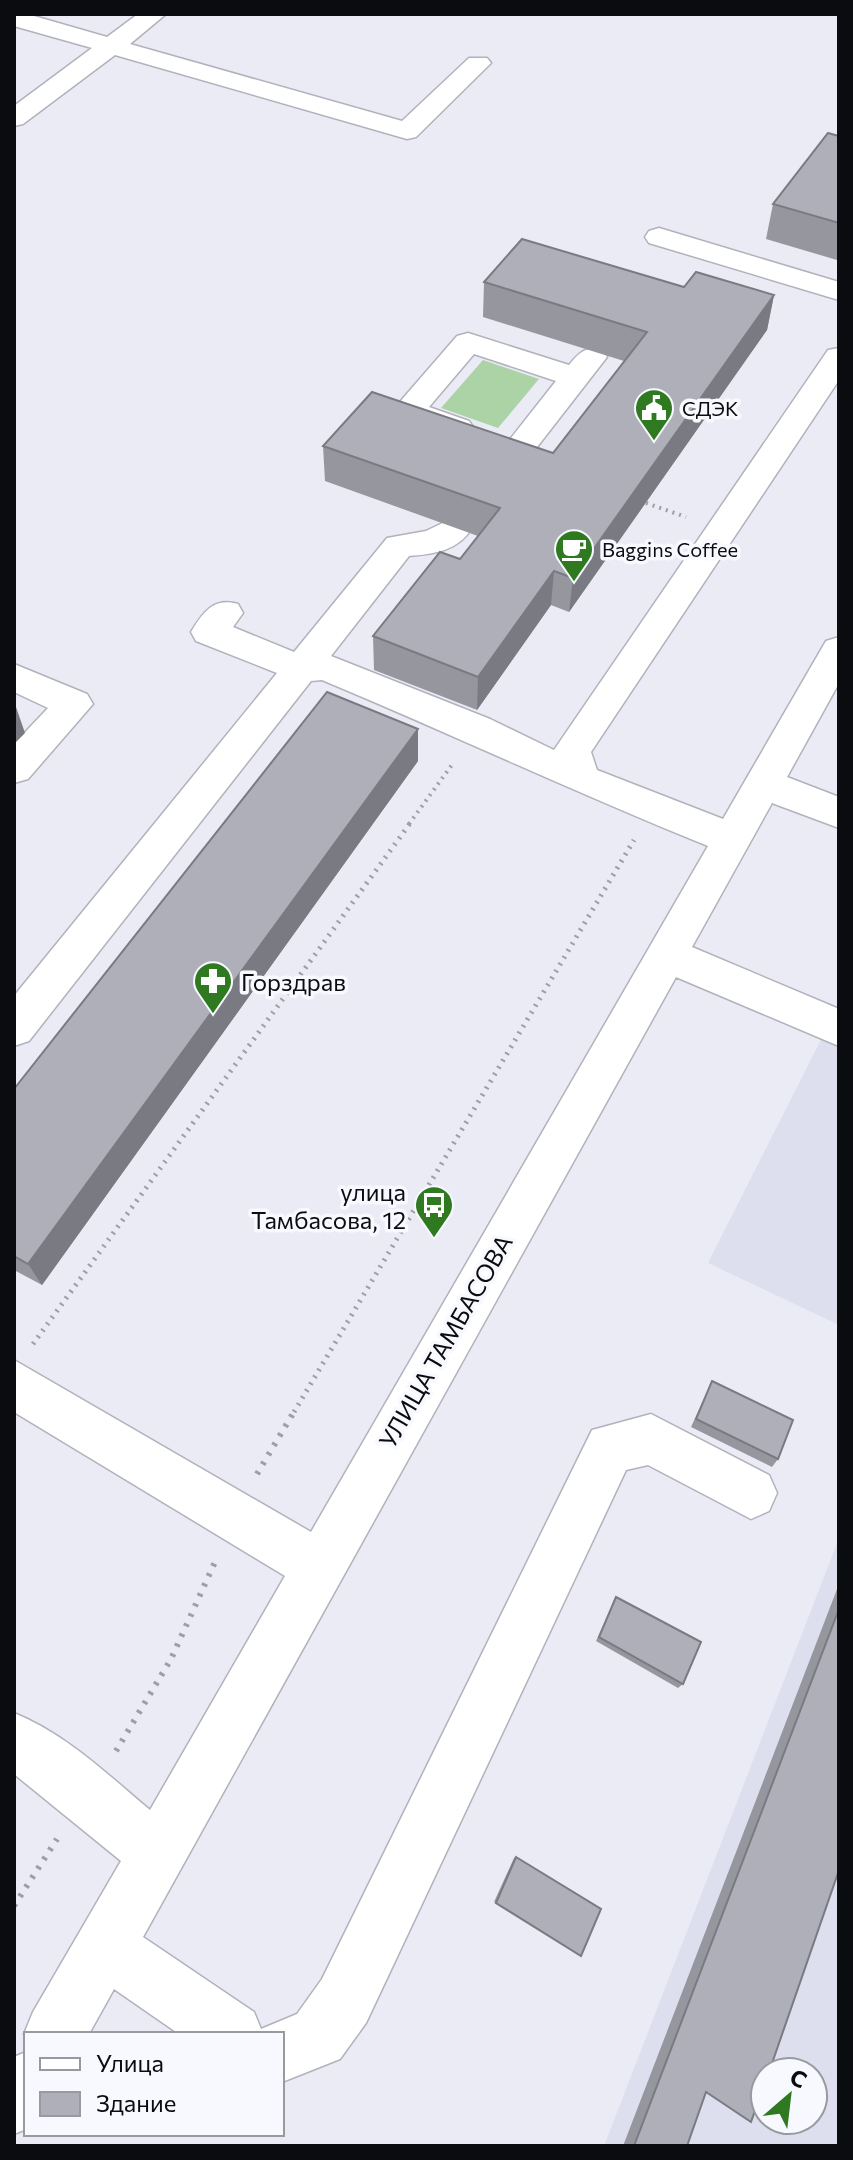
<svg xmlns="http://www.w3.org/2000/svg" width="853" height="2160" viewBox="0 0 853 2160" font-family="Commissioner,sans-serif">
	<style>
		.built { fill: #dddfef; fill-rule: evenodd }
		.green { fill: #acd3a5 }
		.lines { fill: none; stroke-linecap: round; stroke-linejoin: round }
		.minor-casing { stroke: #b1b2bc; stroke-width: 3 }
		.path-far2 { stroke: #9e9fa6; stroke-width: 4; stroke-dasharray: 2 5; stroke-linecap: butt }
		.path-far1 { stroke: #9e9fa6; stroke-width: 5; stroke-dasharray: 2 6; stroke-linecap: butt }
		.path { stroke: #9e9fa6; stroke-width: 6; stroke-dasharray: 3 8; stroke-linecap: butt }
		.minor { fill: #fff; fill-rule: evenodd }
		.wall { fill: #96969f }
		.shaded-wall { fill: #7a7a82 }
		.building { fill: #aeafb9; stroke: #7a7a82; stroke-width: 2 }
		.labels { text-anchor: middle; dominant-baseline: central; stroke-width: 7; stroke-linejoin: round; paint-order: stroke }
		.far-poi-label { font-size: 20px; fill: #0b0c0f; stroke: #f8f8ff; text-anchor: start }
		.poi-label { font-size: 24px; fill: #0b0c0f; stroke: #f8f8ff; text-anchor: start }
		.street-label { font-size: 24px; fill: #0b0c0f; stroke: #f8f8ff }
	</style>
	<rect width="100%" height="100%" fill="#eaebf5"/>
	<path class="built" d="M839,1004V1325L708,1263Z
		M839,1538V2146H604ZM765,2072H813V2120H765Z"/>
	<path class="green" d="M483,360L539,379L498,428L441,408Z"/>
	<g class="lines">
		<defs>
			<path id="minor" d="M14,14H27L107,37L138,14H166L130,44L402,121L469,58H487L491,63L416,137L407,139L115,55L23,124L14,126V106L92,48L14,26Z
				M659,228L839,282V300L649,243L645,237L649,231Z
				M468,333L569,365C580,352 585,346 603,350L607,357L513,478L501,482L489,478L485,471L556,381L474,354L429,407L469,421L474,428L469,435C446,441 419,426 397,418L392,411L457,336Z
				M839,348V380L591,752L597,770L723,819L826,641L839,637V683L787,777L839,797V828L772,803L692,947L839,1009V1046L676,977L143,1937L254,2012L261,2029L297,2014L322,1979L592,1430L651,1414L769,1475L777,1493L769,1511L751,1519L648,1465L626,1470L366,2023L340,2059L282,2082V2034H179L114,1989L89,2034H26V2038L24,2034L33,2012L121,1861L14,1774V1713C66,1734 108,1775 150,1810L285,1576L14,1412V1360L311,1532L708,846C578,794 452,734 322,680L311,681L29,1041L14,1046V996L277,673L196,641L191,632C203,612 214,597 238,604L243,613L233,627L294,652L387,538L426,531L455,517L467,520L472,528C458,551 434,554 409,556L331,656L490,719L554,750L828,350Z
				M14,664L87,694L93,704L28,779L14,783V744L48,708L14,692Z
				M26,2052V2129L14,2134V2057Z"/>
		</defs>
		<use href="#minor" class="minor-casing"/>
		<path class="path-far2" d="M646,503L686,517
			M409,824L454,762"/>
		<path class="path-far1" d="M33,1344L411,822
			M294,1412L634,840"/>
		<path class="path" d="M257,1474L295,1410
			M116,1751L171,1659L215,1562
			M14,1906L57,1839"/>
		<use href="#minor" class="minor"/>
	</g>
	<path class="wall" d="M839,136V256L837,260L766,239L773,204Z
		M484,282L684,287L774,295L767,330L569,612L551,605L477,710L374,670L373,636L460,559L478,536L325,481L323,446L553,453L624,361L483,317Z
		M418,761L42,1285L14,1270V1089Z
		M712,1381L778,1459L772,1467L691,1427Z
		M839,1584V1870L706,2092L687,2146H623Z
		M616,1597L683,1684L678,1688L596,1641Z
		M516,1857L581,1956L494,1902L514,1858Z"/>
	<path class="shaded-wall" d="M774,295L767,330L569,612L573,578Z
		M554,571L551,605L477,710L478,677Z
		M16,707L25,733L14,744V709Z
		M418,729V761L42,1285L28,1264Z"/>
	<path class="building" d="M828,133L839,136V223L773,204Z
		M522,239L684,287L696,272L774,295L573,578L554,571L478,677L373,636L440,552L460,559L500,508L323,446L372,392L553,453L647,332L484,282Z
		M327,692L418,729L28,1264L14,1256V1089Z
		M712,1381L793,1420L778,1459L696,1419Z
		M616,1597L701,1642L683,1684L599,1637Z
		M839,1609V1870L769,2072H765V2082L751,2122L706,2092L687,2146H634Z
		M516,1857L601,1909L581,1956L496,1903Z"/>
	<defs>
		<symbol id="civic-pin" viewBox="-11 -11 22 30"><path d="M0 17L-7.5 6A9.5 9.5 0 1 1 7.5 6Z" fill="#2f7a20" stroke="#f8f8ff"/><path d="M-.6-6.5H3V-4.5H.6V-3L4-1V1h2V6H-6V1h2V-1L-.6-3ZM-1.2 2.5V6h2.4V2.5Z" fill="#fff"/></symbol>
		<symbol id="cafe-pin" viewBox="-11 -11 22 30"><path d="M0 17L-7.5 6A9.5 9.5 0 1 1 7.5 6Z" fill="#2f7a20" stroke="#f8f8ff"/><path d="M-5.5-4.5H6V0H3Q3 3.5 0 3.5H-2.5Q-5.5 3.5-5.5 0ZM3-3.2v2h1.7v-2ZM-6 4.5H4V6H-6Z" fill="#fff"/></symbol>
		<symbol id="pharmacy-pin" viewBox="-11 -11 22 30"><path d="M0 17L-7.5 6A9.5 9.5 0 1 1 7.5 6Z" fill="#2f7a20" stroke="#f8f8ff"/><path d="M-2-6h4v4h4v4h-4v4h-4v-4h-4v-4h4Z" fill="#fff"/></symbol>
		<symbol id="bus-pin" viewBox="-11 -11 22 30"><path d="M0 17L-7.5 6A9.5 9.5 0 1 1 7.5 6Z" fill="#2f7a20" stroke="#f8f8ff"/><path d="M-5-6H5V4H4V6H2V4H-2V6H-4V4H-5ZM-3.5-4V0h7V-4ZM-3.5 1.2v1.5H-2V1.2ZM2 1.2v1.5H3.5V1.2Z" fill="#fff"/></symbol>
	</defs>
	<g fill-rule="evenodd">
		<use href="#civic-pin" x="632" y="386" width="44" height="60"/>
		<use href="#cafe-pin" x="552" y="527" width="44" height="60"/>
		<use href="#pharmacy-pin" x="191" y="959" width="44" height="60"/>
		<use href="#bus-pin" x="412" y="1183" width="44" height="60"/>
	</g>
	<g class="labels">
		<g class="far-poi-label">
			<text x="682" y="408">СДЭК</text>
			<text x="602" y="549">Baggins Coffee</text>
		</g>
		<g class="poi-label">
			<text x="241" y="981">Горздрав</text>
			<text x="406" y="1191" text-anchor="end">улица<tspan x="406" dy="28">Тамбасова, 12</tspan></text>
		</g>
		<g class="street-label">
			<text transform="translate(445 1341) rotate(-60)">УЛИЦА ТАМБАСОВА</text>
		</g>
	</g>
	<rect width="853" height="2160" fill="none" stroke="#0b0c0f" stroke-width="32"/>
	<rect x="24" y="2032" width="260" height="104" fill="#f8f8ff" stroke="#999a9f" stroke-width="2"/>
	<rect x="40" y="2058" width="40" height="12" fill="#ffffff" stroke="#999a9f" stroke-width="2"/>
	<text x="96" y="2072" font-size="24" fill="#0b0c0f">Улица</text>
	<rect x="40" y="2092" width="40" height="24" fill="#aeafb9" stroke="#999a9f" stroke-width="2"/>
	<text x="96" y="2112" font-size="24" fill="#0b0c0f">Здание</text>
	<g transform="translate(789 2096) rotate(28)"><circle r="38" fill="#f8f8ff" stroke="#999a9f" stroke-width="2"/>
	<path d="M0-6L14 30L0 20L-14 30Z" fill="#2f7a20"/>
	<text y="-12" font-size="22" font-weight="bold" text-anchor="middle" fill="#0b0c0f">С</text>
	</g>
</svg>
